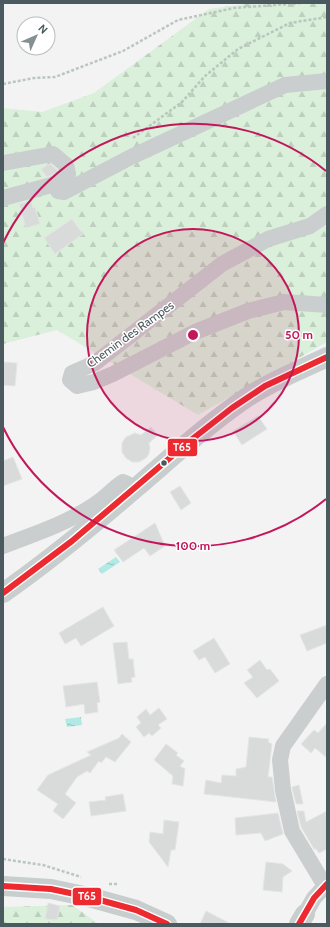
<svg xmlns="http://www.w3.org/2000/svg" width="330" height="927" viewBox="0 0 330 927" font-family="Cabin,sans-serif">
	<style>
		.forest { fill: url(#forest-firs) }
		.water { fill: url(#water-ripples) }
		.building { fill: #d9dbdb; stroke: #e4e5e5 }
		.lines { fill: none; stroke-linecap: round; stroke-linejoin: round }
		.path { stroke: #bbc6bf; stroke-width: 2.5; stroke-dasharray: 3 2; stroke-linecap: butt }
		.minor { stroke: #cbcece; stroke-width: 16 }
		.major { stroke: #c8cdce; stroke-width: 20 }
		.bus-1-casing { stroke: #fff; stroke-width: 9 }
		.bus-1 { stroke: #ec2a2f; stroke-width: 6 }
		.ring { fill: none; stroke: #c2185b; stroke-width: 2 }
		.bus-dot { fill: #4b5a5e; stroke: #fff; stroke-width: 1.5 }
		.labels { text-anchor: middle; dominant-baseline: central; stroke-width: 3; stroke-linejoin: round; paint-order: stroke }
		.street-label { font-size: 12px; fill: #4b5a5e; stroke: #fff }
		.centre { fill: #c2185b; stroke: #fff; stroke-width: 2 }
		.ring-label { font-size: 12px; text-anchor: middle; font-weight: bold; fill: #c2185b; stroke: #fff; stroke-width: 3; stroke-linejoin: round; paint-order: stroke }
		.line-badge { stroke: #fff; stroke-width: 1.5 }
		.badge-label { font-size: 11px; text-anchor: middle; font-weight: bold; fill: #fff }
	</style>
	<defs>
		<pattern id="forest-firs" width="22" height="20" patternUnits="userSpaceOnUse"><rect width="22" height="20" fill="#daf0db"/><path d="M5 1l3.5 6h-7zM16 11l3.5 6h-7z" fill="#bdd0be"/></pattern>
		<pattern id="water-ripples" width="26" height="14" patternUnits="userSpaceOnUse"><rect width="26" height="14" fill="#b1eae5"/><path d="M2 4q2-2 4 0t4 0M15 11q2-2 4 0t4 0" fill="none" stroke="#92c1bd"/></pattern>
	</defs>
	<rect width="100%" height="100%" fill="#f3f3f3"/>
	<path class="forest" d="M252,3H327V342L198,415L57,330L3,344V108L42,112L94,93L209,9Z
		M72,905L99,924H3V907Z"/>
	<path class="water" d="M116,557L120,562L102,574L98,569Z
		M81,717L82,725L67,727L65,719Z"/>
	<path class="building" d="M50,164L58,171L54,174L47,177L41,169L47,165Z
		M31,201L33,208L35,207L40,224L26,228L19,204Z
		M72,219L83,234L55,254L44,238Z
		M3,362L17,363L15,386L3,385Z
		M258,416L267,429L242,445L233,431Z
		M151,427L158,435L149,443L150,448L149,454L146,458L139,462H132L126,458L122,452V443L126,437L135,433L141,435Z
		M13,457L22,479L3,486V461Z
		M180,486L191,503L181,510L170,492Z
		M155,523L165,546L150,556L144,548L123,562L114,550Z
		M103,607L114,626L81,646L76,638L65,644L59,633Z
		M327,625V643L307,651L300,635Z
		M214,638L230,664L215,673L205,657L199,660L193,651Z
		M127,642L129,659H133L135,677L131,678L132,682L118,684L113,643Z
		M260,660L267,670L270,669L279,681L257,698L244,683L253,677L247,670Z
		M97,682L100,702L97,703L98,712L85,714L84,704L66,707L63,686Z
		M159,708L167,719L158,725L161,728L152,736L149,733L144,737L136,727L141,723L137,717L146,709L150,715Z
		M327,723V758L315,748L311,753L301,744L314,730L318,733Z
		M122,734L131,742L115,762L106,757L101,763L99,761L90,773L87,771L77,777L65,794L76,803L63,819L53,811L58,804L37,790L48,775L91,755L87,752L119,738Z
		M249,737L269,739L268,742L272,744L268,777H272L276,802L204,794L206,780L221,783L222,775L236,776V769L246,767Z
		M166,744L178,753L176,755L184,761L180,766L185,769L183,786L172,784L173,776L154,760Z
		M299,785L303,804H296L292,788V787Z
		M123,794L126,811L91,816L89,802L106,800L105,797Z
		M297,811H304L306,822L327,811V849L319,853L316,849H314L301,827Z
		M278,813L283,834L265,841L261,833L236,835L235,818Z
		M164,820L179,822L175,850H171L168,867L149,842L150,832L163,834Z
		M266,862L283,864L292,871L283,877L282,892L263,890Z
		M48,903L60,906L57,920L45,919Z
		M206,911L231,924H200Z"/>
	<g class="lines">
		<path class="path" d="M3,84L34,78L55,77L123,51L178,20L234,8L302,3
			M133,138L182,102L205,76L238,49L290,23L327,17
			M3,859L43,865L81,877
			M109,884H119"/>
		<path class="minor" d="M3,163L53,154L66,165L68,174L59,183L58,191L64,192L131,157L285,85L327,81
			M3,198L59,183
			M327,214L310,226L268,239L222,264L95,363L72,373L70,380L77,386L94,382L113,374L195,332L248,311L284,302L327,305
			M3,546C34,534 66,524 94,505C105,499 112,489 123,482L129,485L133,490
			M325,886L292,831L283,790L280,760L283,746L327,684
			M305,914L314,898L327,884"/>
		<path class="major" d="M3,593C50,560 95,523 138,486C173,456 208,424 246,398C271,381 300,370 327,357
			M3,886L51,889L89,897L136,910L167,924
			M299,924L305,914"/>
		<defs>
			<path id="bus-1" d="M3,593L72,541L191,440L232,408L265,386L327,357
				M3,886L51,889L89,897L136,910L167,924
				M299,924L314,898L327,884"/>
		</defs>
		<use href="#bus-1" class="bus-1-casing"/>
		<use href="#bus-1" class="bus-1"/>
	</g>
	<circle cx="193" cy="335" r="106" fill="#c2185b" fill-opacity=".12"/>
	<g class="ring">
		<circle cx="193" cy="335" r="106"/>
		<path d="M326 499A211 211 0 0 1 3 427M3 243A211 211 0 0 1 326 171"/>
	</g>
	<circle class="bus-dot" cx="164" cy="463" r="3.5"/>
	<g class="labels">
		<g class="street-label">
			<text transform="translate(130 334) rotate(-36)">Chemin des Rampes</text>
		</g>
	</g>
	<circle cx="193" cy="335" r="6" class="centre"/>
	<g class="ring-label">
		<text x="299" y="339">50 m</text>
		<text x="193" y="550">100 m</text>
	</g>
	<g class="line-badge">
		<rect x="167" y="438" width="31" height="19" rx="4" fill="#ec2a2f"/>
		<rect x="72" y="887" width="30" height="19" rx="4" fill="#ec2a2f"/>
	</g>
	<g class="badge-label">
		<text x="182" y="451">T65</text>
		<text x="87" y="900">T65</text>
	</g>
	<rect width="330" height="927" fill="none" stroke="#4b5a5e" stroke-width="8"/>
	<g transform="translate(36 36) rotate(45)"><circle r="19" fill="#ffffff" stroke="#b7bdbf"/>
	<path d="M0-3L7 15L0 10L-7 15Z" fill="#869092"/>
	<text y="-6" font-size="11" font-weight="bold" text-anchor="middle" fill="#4b5a5e">N</text>
	</g>
</svg>
